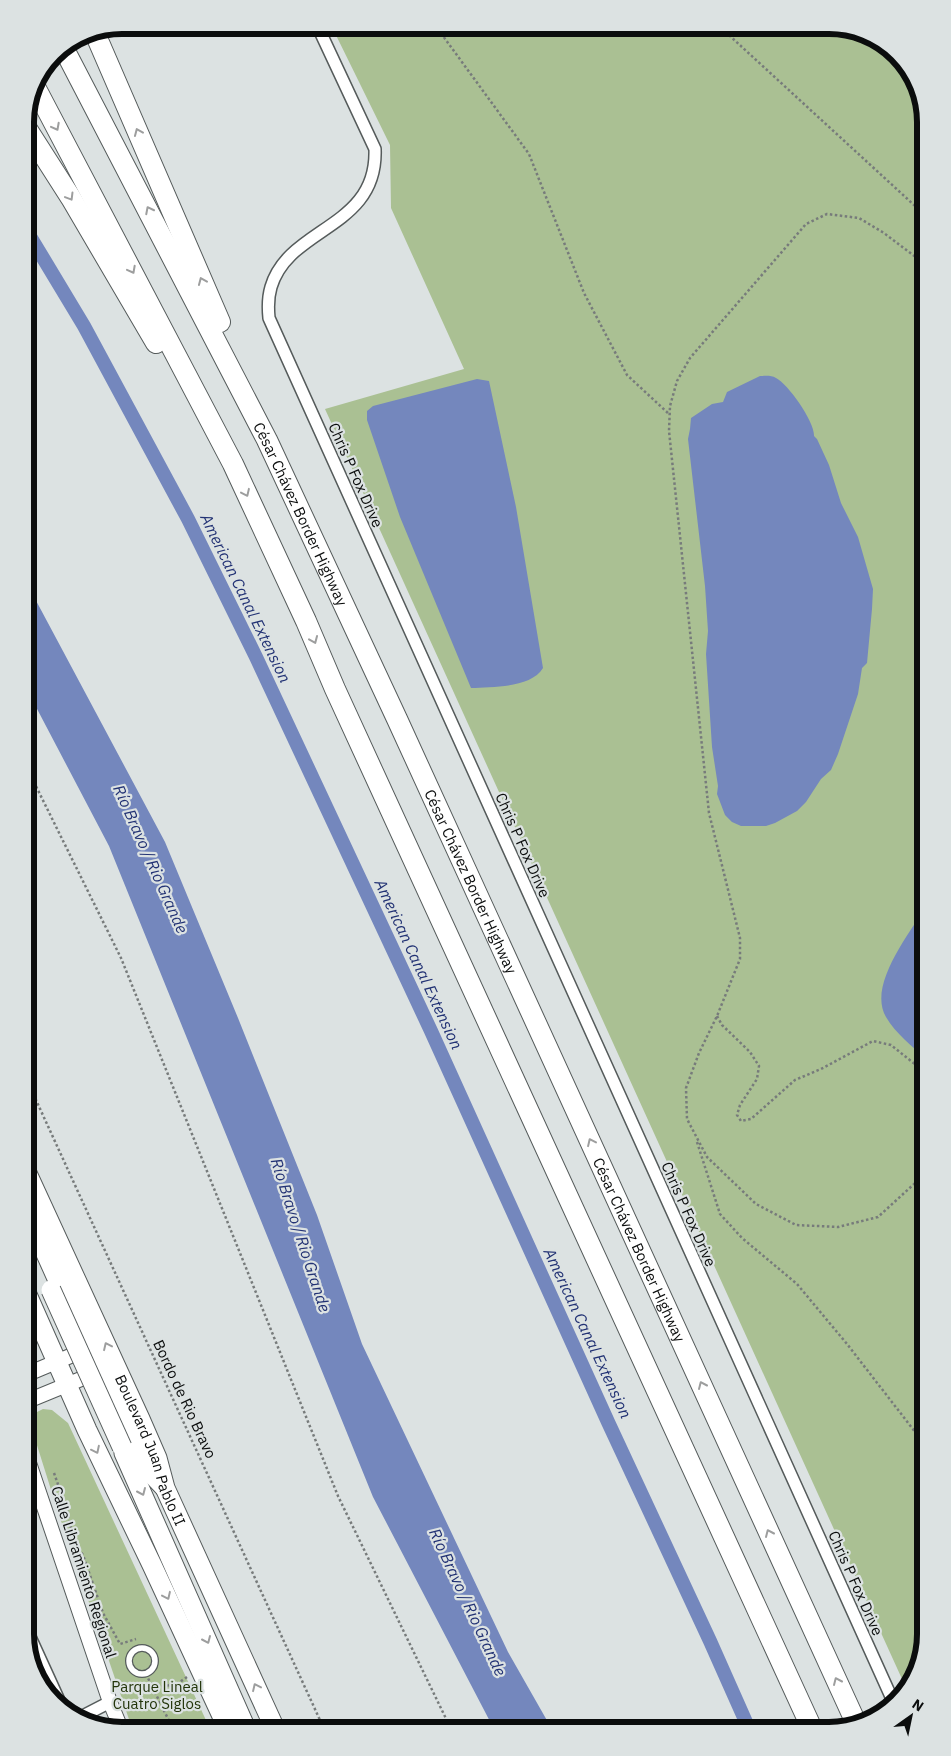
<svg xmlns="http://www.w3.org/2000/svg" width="951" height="1756" viewBox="0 0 951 1756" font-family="'IBM Plex Sans',sans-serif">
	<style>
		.green { fill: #aac093 }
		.water { fill: #7487bd }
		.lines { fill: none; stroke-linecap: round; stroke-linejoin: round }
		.canal { stroke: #7487bd; stroke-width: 14 }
		.service-casing { stroke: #555b5b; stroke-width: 8 }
		.minor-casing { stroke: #555b5b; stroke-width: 14 }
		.tertiary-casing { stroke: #555b5b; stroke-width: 16 }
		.trunk-casing { stroke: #555b5b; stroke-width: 21 }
		.motorway-casing { stroke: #555b5b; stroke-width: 22 }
		.path { stroke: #777b7b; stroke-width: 2.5; stroke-dasharray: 2.5 2.5; stroke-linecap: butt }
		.service { stroke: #fff; stroke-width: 5.5 }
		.minor { stroke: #fff; stroke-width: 11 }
		.tertiary { stroke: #fff; stroke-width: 14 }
		.trunk { stroke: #fff; stroke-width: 19 }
		.motorway { stroke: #fff; stroke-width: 20 }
		.trunk-bridge-casing { stroke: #555b5b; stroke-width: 21; stroke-linecap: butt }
		.trunk-bridge { stroke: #fff; stroke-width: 19 }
		.oneway { stroke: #9d9e9e }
		.labels { text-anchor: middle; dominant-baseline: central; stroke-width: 4.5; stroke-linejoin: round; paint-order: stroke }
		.street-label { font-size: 15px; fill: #0b0d0d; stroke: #dce2e2 }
		.park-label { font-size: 15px; fill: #223409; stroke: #dce2e2 }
		.water-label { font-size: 16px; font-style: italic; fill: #223274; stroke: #dce2e2 }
		.rim { fill: none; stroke: #0b0d0d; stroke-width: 6 }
	</style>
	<rect width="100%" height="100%" fill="#dce2e2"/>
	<path class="green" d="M331,25H836L883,42L918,85L926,122V1634L909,1688L907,1690L325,409L464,369L391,208L390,145Z
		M43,1409L52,1410L68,1423L211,1731H133L58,1512L30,1423L33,1414Z"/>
	<path class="water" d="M760,376C765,376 771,375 776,378C788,384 815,422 814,436L817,439L829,465L841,503L858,537L873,589L872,609L867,663L862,668L858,694L838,754L831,770L821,779L806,802L797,811L775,823L766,826H741L732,822L725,815L717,794L718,786L712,747L706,654L708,631L705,586L688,439L690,429L691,418L712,404L723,402L727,392Z
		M477,379L489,381L516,507L543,668C531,688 492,687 471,688L400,517L367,420V411L373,406Z
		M25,580L165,842L238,1018L317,1215L362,1344L508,1652L553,1731H495L373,1497L109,846L25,686Z
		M926,906V1059C912,1046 896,1034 886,1017C867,985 911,932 926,906Z"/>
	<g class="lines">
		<path class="canal" d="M25,228L84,326L188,519L256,657L431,1031L608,1422L710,1641L750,1731"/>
		<defs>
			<path id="service" d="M129 1661a13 13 0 1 1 26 0a13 13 0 1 1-26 0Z"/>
			<path id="minor" d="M317,25L375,149C378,229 289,226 271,287C268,297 268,308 269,318L893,1701
				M25,1626L62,1707
				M79,1718L110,1702"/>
			<path id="tertiary" d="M25,1375L87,1349
				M25,1402L98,1372
				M25,1451L110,1702L122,1731"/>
			<g id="trunk">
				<path id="s1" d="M25,1169L140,1419L157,1458L165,1488L276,1731"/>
				<path d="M25,1207L99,1372L145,1467L164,1487"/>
				<path d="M25,1290L87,1430L152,1565L229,1731"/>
				<path d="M124,1453L247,1731"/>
			</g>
			<g id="motorway">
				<path d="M94,31L220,322"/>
				<path id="s2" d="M63,47L267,440L397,719L857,1725"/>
				<path d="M33,83L233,464L306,621L335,689L813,1731"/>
				<path d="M25,126L71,198L156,343"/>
			</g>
		</defs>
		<use href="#service" class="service-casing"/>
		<use href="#minor" class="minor-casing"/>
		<use href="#tertiary" class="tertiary-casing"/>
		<use href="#trunk" class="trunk-casing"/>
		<use href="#motorway" class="motorway-casing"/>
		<path class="path" d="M435,25L529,154L584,293L627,375L669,414
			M718,25L926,216
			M25,764L121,958L338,1496L452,1731
			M717,1016L722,1025L750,1052L759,1066L757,1079L740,1105L737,1115L741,1121L751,1119L795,1080L821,1069L873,1041L891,1045L926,1073
			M25,1076L325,1731
			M697,1142L720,1214L742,1238L797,1284L847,1344L926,1446
			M926,1173L878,1217L838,1227L796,1225L756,1204L707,1157L687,1119L686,1088L699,1053L717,1016L740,959V938L709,813L669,431L670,406L677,381L690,358L806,224L827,214L859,218L884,233L926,265
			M54,1473L67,1510L74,1542L83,1555L103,1613L120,1644L136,1639
			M146,1674L174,1731
			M152,1688L177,1684L187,1677"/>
		<use href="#service" class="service"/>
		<use href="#minor" class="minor"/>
		<use href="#tertiary" class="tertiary"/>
		<use href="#trunk" class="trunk"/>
		<use href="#motorway" class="motorway"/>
		<defs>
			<path id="trunk-bridge" d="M51,1290L122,1447"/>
		</defs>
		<use href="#trunk-bridge" class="trunk-bridge-casing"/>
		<use href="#trunk-bridge" class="trunk-bridge"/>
	</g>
	<defs><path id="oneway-chevron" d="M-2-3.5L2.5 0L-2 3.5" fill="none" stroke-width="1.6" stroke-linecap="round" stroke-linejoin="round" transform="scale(1.25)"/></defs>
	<g class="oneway">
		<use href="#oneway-chevron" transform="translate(56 127) rotate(62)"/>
		<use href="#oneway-chevron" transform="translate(138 132) rotate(-113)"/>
		<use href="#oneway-chevron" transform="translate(70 197) rotate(59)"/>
		<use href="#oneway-chevron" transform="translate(149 210) rotate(-117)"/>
		<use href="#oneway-chevron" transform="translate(132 270) rotate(62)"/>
		<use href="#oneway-chevron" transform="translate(202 281) rotate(-113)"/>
		<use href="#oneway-chevron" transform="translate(246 493) rotate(65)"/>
		<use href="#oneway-chevron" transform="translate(314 640) rotate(67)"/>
		<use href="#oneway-chevron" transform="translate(591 1142) rotate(-115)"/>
		<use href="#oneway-chevron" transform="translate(107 1346) rotate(-115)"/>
		<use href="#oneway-chevron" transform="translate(702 1385) rotate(-114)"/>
		<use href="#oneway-chevron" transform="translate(96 1450) rotate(64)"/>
		<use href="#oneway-chevron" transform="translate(142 1492) rotate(66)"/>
		<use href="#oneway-chevron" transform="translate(769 1533) rotate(-114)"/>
		<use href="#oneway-chevron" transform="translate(167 1596) rotate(65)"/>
		<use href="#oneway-chevron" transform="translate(207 1640) rotate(66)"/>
		<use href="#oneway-chevron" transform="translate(837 1681) rotate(-114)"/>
		<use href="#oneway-chevron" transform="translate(256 1687) rotate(-115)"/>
	</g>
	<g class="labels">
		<g class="street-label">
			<text transform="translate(356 475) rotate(66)">Chris P Fox Drive</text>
			<text stroke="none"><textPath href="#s2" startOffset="524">César Chávez Border Highway</textPath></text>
			<text transform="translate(523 845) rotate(66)">Chris P Fox Drive</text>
			<text stroke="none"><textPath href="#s2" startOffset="929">César Chávez Border Highway</textPath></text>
			<text transform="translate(689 1214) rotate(66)">Chris P Fox Drive</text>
			<text stroke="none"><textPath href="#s2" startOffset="1334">César Chávez Border Highway</textPath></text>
			<text transform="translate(185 1399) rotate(65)">Bordo de Rio Bravo</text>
			<text stroke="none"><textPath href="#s1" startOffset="308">Boulevard Juan Pablo II</textPath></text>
			<text transform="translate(84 1572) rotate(72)">Calle Libramiento Regional</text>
			<text transform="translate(856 1583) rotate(66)">Chris P Fox Drive</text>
		</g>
		<g class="park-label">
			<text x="157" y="1686">Parque Lineal<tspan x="157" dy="17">Cuatro Siglos</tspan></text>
		</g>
		<g class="water-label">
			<text transform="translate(246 598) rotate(64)">American Canal Extension</text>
			<text transform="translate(151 859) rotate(66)">Río Bravo / Rio Grande</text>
			<text transform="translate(419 964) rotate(65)">American Canal Extension</text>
			<text transform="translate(301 1235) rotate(72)">Río Bravo / Rio Grande</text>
			<text transform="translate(588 1333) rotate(65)">American Canal Extension</text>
			<text transform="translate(468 1602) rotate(65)">Río Bravo / Rio Grande</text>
		</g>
	</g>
	<path d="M0 0H951V1756H0ZM122 34H829A88 88 0 0 1 917 122V1634A88 88 0 0 1 829 1722H122A88 88 0 0 1 34 1634V122A88 88 0 0 1 122 34Z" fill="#dce2e2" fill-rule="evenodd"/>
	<path class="rim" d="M122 34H829A88 88 0 0 1 917 122V1634A88 88 0 0 1 829 1722H122A88 88 0 0 1 34 1634V122A88 88 0 0 1 122 34Z"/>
	<g transform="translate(911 1716) rotate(33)" stroke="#dce2e2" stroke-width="4" paint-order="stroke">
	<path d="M0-4L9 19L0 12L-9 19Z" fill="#0b0d0d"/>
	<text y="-8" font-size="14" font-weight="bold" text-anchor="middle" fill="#0b0d0d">N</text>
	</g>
</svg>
